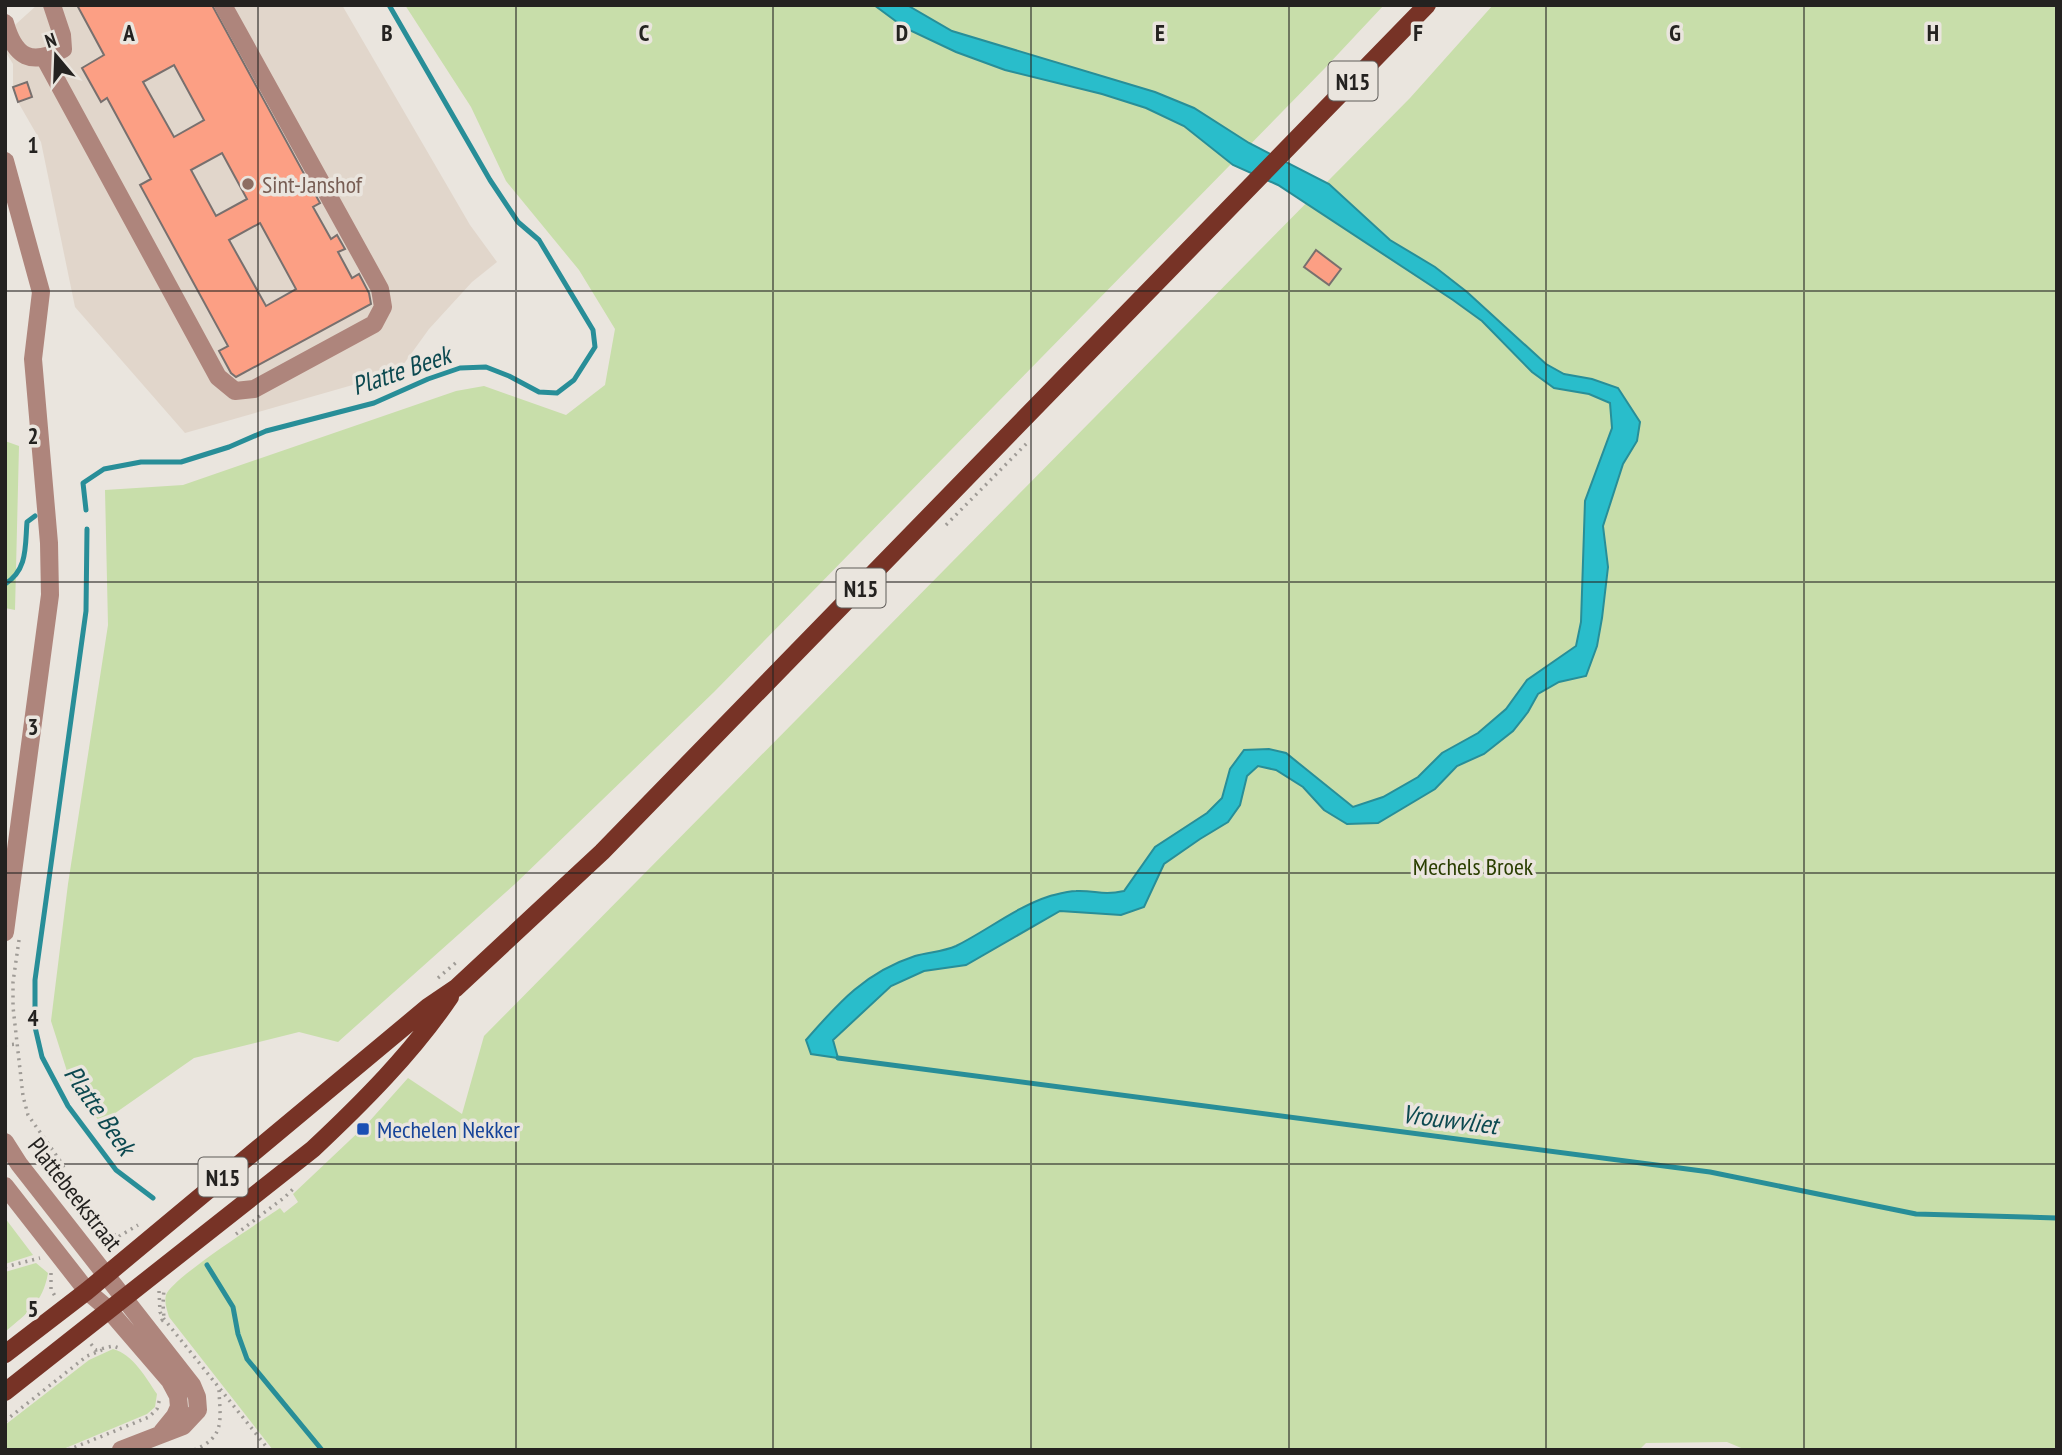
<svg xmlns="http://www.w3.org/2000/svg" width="2062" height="1455" viewBox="0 0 2062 1455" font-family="'PT Sans Narrow',sans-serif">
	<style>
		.built { fill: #e1d6cb }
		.green { fill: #c8deaa }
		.water { fill: #29bdcb; stroke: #288e98; stroke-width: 2 }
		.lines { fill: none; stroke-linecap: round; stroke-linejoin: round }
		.stream { stroke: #288e98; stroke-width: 5 }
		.building { fill: #fc9f84; stroke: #78706e; stroke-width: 2; fill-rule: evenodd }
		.path { stroke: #9f9b96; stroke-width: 3.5; stroke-dasharray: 2 5; stroke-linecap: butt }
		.minor { stroke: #ae857c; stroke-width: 18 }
		.major { stroke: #773326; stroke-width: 18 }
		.grid { fill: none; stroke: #242220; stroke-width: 2; stroke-opacity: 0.55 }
		.education-dot { fill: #8d6e63; stroke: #eae5de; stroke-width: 2.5 }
		.transit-dot { fill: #1a4fb4; stroke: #eae5de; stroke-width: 2.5 }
		.labels { text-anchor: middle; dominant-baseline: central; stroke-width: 7; stroke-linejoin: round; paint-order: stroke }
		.shield { fill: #eae5de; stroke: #5f5c59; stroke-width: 2 }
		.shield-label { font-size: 23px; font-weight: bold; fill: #242220 }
		.education-label { font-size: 24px; fill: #785e54; stroke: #eae5de; text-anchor: start }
		.park-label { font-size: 24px; fill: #2a3e00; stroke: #eae5de }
		.transit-label { font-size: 24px; fill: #164399; stroke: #eae5de; text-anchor: start }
		.street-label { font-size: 24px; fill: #242220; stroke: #eae5de }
		.water-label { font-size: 26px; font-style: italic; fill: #0c4950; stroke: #eae5de }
		.grid-label { font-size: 23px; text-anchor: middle; font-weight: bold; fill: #242220; stroke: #eae5de; stroke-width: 7; stroke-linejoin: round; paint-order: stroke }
	</style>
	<rect width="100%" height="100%" fill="#eae5de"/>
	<path class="built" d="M37,5H342L470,225L497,262L472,282L429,329L398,372L185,433L75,307L41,142L18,102L13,87V64L5,51V34Z"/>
	<path class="green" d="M405,5H1384L1325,68L714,692L515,884L338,1042L299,1032L194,1058L101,1123L73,1090L51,1021L68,884L108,625L105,490L183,485L456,391L484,386L566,415L605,385L615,329L579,270L506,181L471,107Z
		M1493,5H2057V1450H1746L1727,1442L1646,1443L1639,1450H273L169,1317C167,1310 164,1302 166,1295C172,1278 260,1222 280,1208L284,1213L298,1202L293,1194L367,1124L408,1078L462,1114L484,1036L1410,98Z
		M5,441L19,446L15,610L5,608Z
		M5,1218L33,1255L5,1264Z
		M36,1263L48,1273C43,1303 27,1313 5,1332V1272Z
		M113,1349C133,1354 146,1378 157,1394L155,1407L147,1414L61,1450H5V1425L89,1360Z"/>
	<path class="water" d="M874,5H907L952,31L1155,92L1194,108L1249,143L1329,184L1390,240L1435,267L1467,292L1546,364L1564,374L1592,379L1618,388L1640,422L1637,441L1623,464L1603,526L1608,567L1602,618L1597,646L1586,676L1559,682L1538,694L1528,712L1513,731L1484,754L1457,766L1435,789L1378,823L1347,824L1324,810L1303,787L1276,770L1258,766L1247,776L1240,805L1228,822L1200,839L1164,864L1144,907L1121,915L1060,911L966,965L924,971L891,986L833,1040L838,1058L811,1054L806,1040C839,1002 866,972 915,956C928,952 943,952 956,946C988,930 1016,907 1050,896C1058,894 1068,891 1076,891C1096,890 1101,896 1124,891L1155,847L1207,813L1222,798L1230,769L1244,750L1269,749L1286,753L1353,807L1383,797L1418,777L1442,753L1478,733L1506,709L1527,680L1576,646L1581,622L1585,501L1612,428L1610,403L1589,394L1554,388L1532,372L1482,321L1453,300L1278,185L1233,165L1184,126L1146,108L1102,94L1005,70L956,52L905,28Z"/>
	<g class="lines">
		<path class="stream" d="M86,510L83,483L104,469L141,462H181L229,447L266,431L374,403L428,379L460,368L486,367L509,376L539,392L557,393L574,380L595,347L593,330L539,240L518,222L490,180L389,5
			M87,529L86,611L35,980V1027L42,1057L68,1106L116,1170L153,1198
			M5,584C28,570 25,546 27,522L35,516
			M838,1058L1710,1172L1916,1214L2057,1218
			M207,1265L233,1307L238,1334L247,1359L322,1450"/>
	</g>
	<path class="building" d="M77,5H212L320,203L313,207L331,239L337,235L345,249L338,252L352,278L359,274L369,293L371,304L236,377L231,373L219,351L228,346L140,185L151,179L107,98L101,102L82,68L104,55ZM174,65L204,120L174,137L143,82ZM222,153L247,199L216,216L191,170ZM260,223L296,289L266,306L229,240Z
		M27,82L32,97L18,102L13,87Z
		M1316,250L1341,269L1329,285L1304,267Z"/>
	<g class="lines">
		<path class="path" d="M946,525L1029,441
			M19,940L13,982V1007L23,1096L28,1115L63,1165L70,1199
			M438,978L459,960
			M5,1045L18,1044
			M94,1231L107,1236L117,1235
			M236,1234L285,1197L296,1186
			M98,1236L118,1237L138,1225
			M5,1267L40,1258
			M51,1273V1289L55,1296
			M159,1291L160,1312L164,1319L269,1450
			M161,1321L164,1319L163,1304L164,1288
			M91,1344L96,1350L113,1346L119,1348
			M5,1421L87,1356L102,1350
			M68,1450L149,1417L157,1409L160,1398
			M194,1450C226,1437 220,1419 219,1390"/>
		<path class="minor" d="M5,23C15,58 31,66 63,49L62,35L52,5
			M45,59L218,377L235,391L254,389L374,324L383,307L380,289L223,5
			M5,161L41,292L33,359L49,543L50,595L5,932
			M5,1142L19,1164L192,1385L197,1397L198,1410L183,1426L121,1450
			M5,1186L87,1291L108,1309L170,1381L178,1396L179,1407L175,1416L162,1432"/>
		<path class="major" d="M5,1354L87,1291L428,1007L456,988L602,852L1427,5
			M5,1392L313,1149C362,1103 412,1053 450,997"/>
	</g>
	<path class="grid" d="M258,5V1450M516,5V1450M773,5V1450M1031,5V1450M1289,5V1450M1546,5V1450M1804,5V1450M5,291H2057M5,582H2057M5,873H2057M5,1164H2057"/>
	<circle class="education-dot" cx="248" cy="184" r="7"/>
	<rect class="transit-dot" x="356" y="1122" width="14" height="14" rx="3.5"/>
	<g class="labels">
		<g class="shield">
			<rect x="1328.5" y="61.5" width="49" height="39" rx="5"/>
			<rect x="836.5" y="568.5" width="49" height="39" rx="5"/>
			<rect x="198.5" y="1157.5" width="49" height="39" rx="5"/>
		</g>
		<g class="shield-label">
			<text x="1353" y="81">N15</text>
			<text x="861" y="588">N15</text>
			<text x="223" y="1177">N15</text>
		</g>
		<g class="education-label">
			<text x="262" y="184">Sint-Janshof</text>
		</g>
		<g class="park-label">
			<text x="1473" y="866">Mechels Broek</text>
		</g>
		<g class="transit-label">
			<text x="377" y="1129">Mechelen Nekker</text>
		</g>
		<g class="street-label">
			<text transform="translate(75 1194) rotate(52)">Plattebeekstraat</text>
		</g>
		<g class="water-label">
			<text transform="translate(401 370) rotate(-19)">Platte Beek</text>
			<text transform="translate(100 1110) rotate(55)">Platte Beek</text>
			<text transform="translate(1450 1119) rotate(7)">Vrouwvliet</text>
		</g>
	</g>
	<g class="grid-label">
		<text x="129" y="41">A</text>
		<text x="387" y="41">B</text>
		<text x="644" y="41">C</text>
		<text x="902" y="41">D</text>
		<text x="1160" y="41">E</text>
		<text x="1418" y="41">F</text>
		<text x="1675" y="41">G</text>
		<text x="1933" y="41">H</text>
		<text x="33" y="153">1</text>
		<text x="33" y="444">2</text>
		<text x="33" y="735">3</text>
		<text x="33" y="1026">4</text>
		<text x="33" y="1317">5</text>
	</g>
	<rect width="2062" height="1455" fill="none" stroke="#242220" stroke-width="14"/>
	<g transform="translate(56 56) rotate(341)" stroke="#eae5de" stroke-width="5" paint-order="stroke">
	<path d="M0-5L12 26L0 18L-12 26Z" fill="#242220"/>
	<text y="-10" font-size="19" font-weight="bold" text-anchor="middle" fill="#242220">N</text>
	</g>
</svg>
